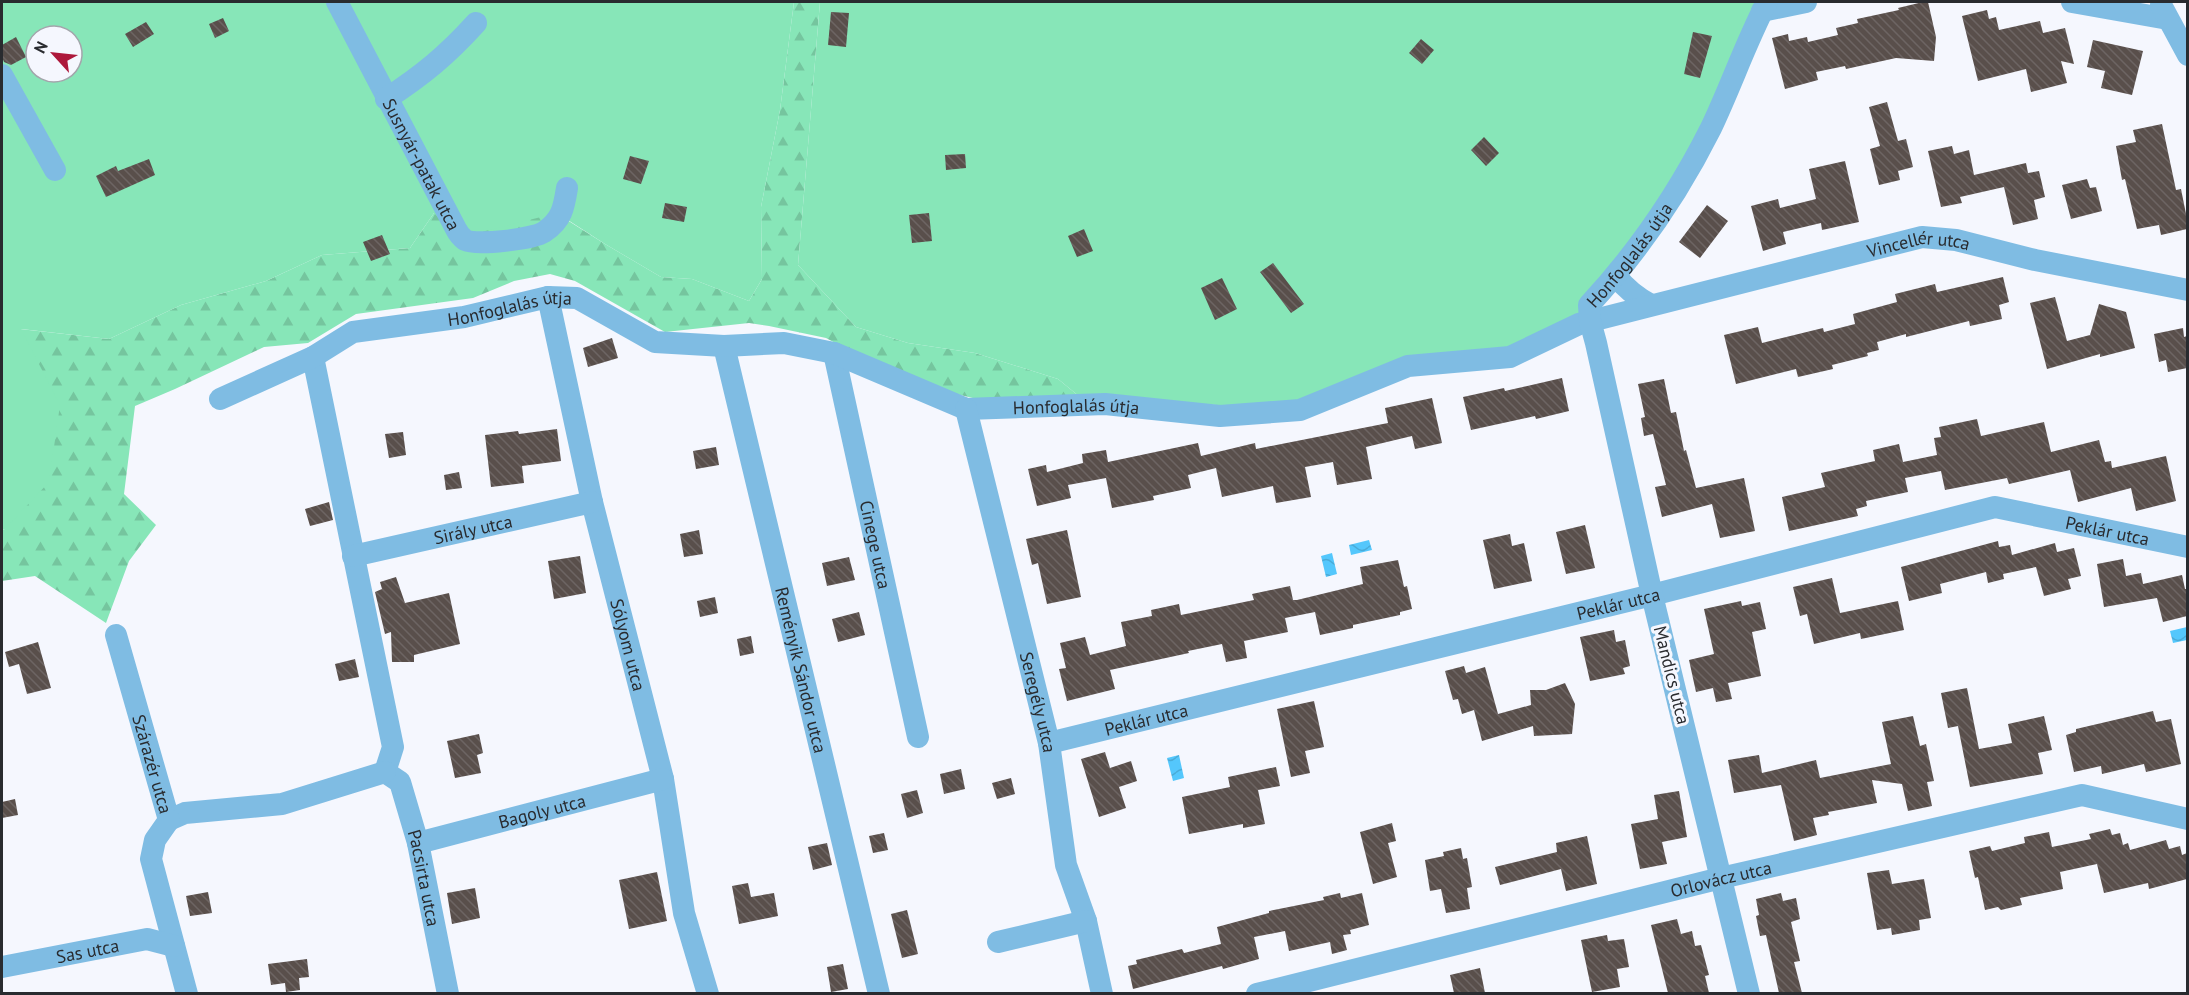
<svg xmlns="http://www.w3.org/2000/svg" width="2189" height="995" viewBox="0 0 2189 995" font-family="'PT Sans',sans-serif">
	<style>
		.forest { fill: url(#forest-firs) }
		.garden { fill: #87e6b8; fill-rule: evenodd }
		.water { fill: url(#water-waves) }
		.building { fill: url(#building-back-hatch) }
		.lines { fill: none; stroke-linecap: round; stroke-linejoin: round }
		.minor { stroke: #7fbce3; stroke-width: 22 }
		.labels { text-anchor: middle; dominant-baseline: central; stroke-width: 6; stroke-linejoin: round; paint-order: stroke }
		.street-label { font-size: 18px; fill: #292b2f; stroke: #f5f7fe }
	</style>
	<defs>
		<pattern id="forest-firs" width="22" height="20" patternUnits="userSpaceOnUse" patternTransform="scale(1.5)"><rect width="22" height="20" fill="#87e6b8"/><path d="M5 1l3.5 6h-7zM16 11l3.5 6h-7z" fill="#75c59e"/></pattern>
		<pattern id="water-waves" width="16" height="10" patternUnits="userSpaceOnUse" patternTransform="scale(1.5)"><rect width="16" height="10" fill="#54c7fc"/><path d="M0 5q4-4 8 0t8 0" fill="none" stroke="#49abd8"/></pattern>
		<pattern id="building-back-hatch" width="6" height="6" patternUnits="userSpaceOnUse" patternTransform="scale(1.5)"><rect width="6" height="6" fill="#594f4b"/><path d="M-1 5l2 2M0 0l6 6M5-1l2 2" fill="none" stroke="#6d6563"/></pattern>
	</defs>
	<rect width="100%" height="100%" fill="#f5f7fe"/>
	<path class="forest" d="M794,2H820L798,265L856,327L908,343L975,353L1058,379L1080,397L977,399L910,383L826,338L769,326L749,323L665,332L575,281L550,274L514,281L473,298L356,314L308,343L264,347L175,389L135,406L124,494L156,525L129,561L106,623L35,576L2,581V530L5,529L20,329L109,339L181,305L266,281L322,255L410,248L434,213H556L605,244L661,277L692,279L749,301L762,279L761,207L780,110Z"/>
	<path class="garden" d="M2,2H794L780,110L761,207L762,279L749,301L692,279L661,277L605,244L557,213L458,238L434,213L410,248L322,255L266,281L181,305L109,339L21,329L60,405L49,482L5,529L2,530ZM36,36H72V72H36Z
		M820,2H1767L1712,125L1590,321L1510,357L1408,366L1300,410L1080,397L1058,379L975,353L908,343L856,327L798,265Z"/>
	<path class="water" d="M1369,540L1372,550L1351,555L1349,545Z
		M1332,553L1337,574L1326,577L1321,556Z
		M2187,627V640L2173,643L2170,631Z
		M1179,755L1184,778L1173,781L1167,758Z"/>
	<path class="building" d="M1923,2H1928L1936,37L1934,61L1896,58L1846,69L1845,66L1816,72L1818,80L1785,89L1772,38L1788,34L1789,41L1807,37L1808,42L1838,35L1836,28L1858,23L1857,19L1899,10L1898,8Z
		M1987,10L1989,19L1996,17L1999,30L2040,21L2043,33L2065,28L2074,64L2061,61L2067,83L2031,92L2026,69L1978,81L1962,16Z
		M831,12L849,13L846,47L828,45Z
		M223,18L229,31L215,38L209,24Z
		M146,22L154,34L133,47L125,34Z
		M1693,32L1712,36L1700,78L1684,74Z
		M16,37L26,57L11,65L4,62L2,57V45Z
		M1421,39L1434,50L1422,64L1409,53Z
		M2093,40L2143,51L2132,95L2101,88L2105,71L2087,67Z
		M1887,102L1898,141L1906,139L1913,167L1898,171L1900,180L1879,185L1870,149L1880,146L1869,107Z
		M2162,124L2176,190L2181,189L2187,219V229L2161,235L2159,225L2137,229L2125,179L2122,180L2116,146L2136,142L2133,130Z
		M1484,137L1499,153L1486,166L1471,150Z
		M1952,146L1954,154L1969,150L1974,175L2026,163L2028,173L2039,171L2045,197L2034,200L2038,219L2013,225L2004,187L1960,197L1962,203L1941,207L1928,151Z
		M965,154L966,168L946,170L945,155Z
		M630,156L649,161L641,184L623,179Z
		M149,159L155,175L106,197L96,176L116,166L118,171Z
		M1845,161L1859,222L1822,230L1821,223L1783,232L1786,244L1763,251L1751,206L1778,199L1780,208L1816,199L1809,169Z
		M2087,179L2090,188L2096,187L2102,211L2071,219L2062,185Z
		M665,203L687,207L684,222L662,218Z
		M1707,205L1728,221L1700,258L1679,242Z
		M929,213L932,241L912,243L909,215Z
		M1084,229L1093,251L1077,257L1068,236Z
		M382,235L390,254L371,261L363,242Z
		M1273,263L1304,304L1291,313L1260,272Z
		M2003,277L2009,302L1999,305L2002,319L1970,326L1969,321L1906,337V334L1877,342L1879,350L1867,353L1868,356L1832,365L1833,369L1798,377L1796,369L1736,384L1724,335L1758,327L1762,343L1823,328L1824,332L1855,324L1853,314L1897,302L1895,294L1935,284L1937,292Z
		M1222,278L1237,309L1215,320L1201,288Z
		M2055,297L2067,341L2090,335L2099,304L2126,312L2135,348L2100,357V354L2047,369L2030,303Z
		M2183,328L2184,337L2187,336V368L2168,372L2166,360L2159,362L2154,334Z
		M612,338L618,358L588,367L583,348Z
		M1562,378L1569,411L1536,419L1535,416L1471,430L1463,397L1504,388L1505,391Z
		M1664,379L1671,413L1676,412L1684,451L1686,450L1696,488L1744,478L1755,531L1720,538L1712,504L1662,517L1655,487L1666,485L1653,434L1644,436L1641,418L1645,417L1638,384Z
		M1432,398L1442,443L1415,449L1412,436L1366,447L1372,479L1337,485L1333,462L1305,467L1311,497L1276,503L1273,486L1222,497L1216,468L1188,475L1191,488L1153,496L1154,500L1112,508L1106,478L1068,485L1071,498L1037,506L1028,469L1046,465L1047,472L1083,463L1082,454L1106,450L1108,462L1198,443L1201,456L1255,443L1256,449L1388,423L1385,408Z
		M1977,419L1981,436L2044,422L2051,452L2099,440L2105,462L2111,461L2112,468L2166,456L2176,501L2136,511L2131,488L2078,502L2070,470L2009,484L2007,478L1945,490L1941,471L1905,478L1908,492L1866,501L1867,506L1856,509L1858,516L1789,531L1782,497L1825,487L1821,473L1875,461L1873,450L1899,444L1903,462L1937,455L1934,438L1941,437L1939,427Z
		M557,429L561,461L522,466L524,483L491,487L485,435L518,431L519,434Z
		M403,432L406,455L389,458L385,434Z
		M716,447L719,465L696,469L693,451Z
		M459,472L462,488L446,490L444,475Z
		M329,502L333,520L310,526L305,509Z
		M1585,525L1595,568L1566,574L1556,532Z
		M699,530L703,554L684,557L680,534Z
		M1067,530L1081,597L1047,604L1038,563L1032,565L1026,539Z
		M1510,534L1512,546L1524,543L1532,581L1494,589L1483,540Z
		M1998,541L1999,547L2010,545L2012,555L2055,543L2057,552L2074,548L2081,576L2068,579L2071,589L2044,596L2036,567L2003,574L2004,579L1988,583L1986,572L1940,584L1942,593L1909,601L1901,567Z
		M580,556L586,593L554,599L548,561Z
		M849,557L855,580L827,586L822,563Z
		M2123,559L2126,576L2141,573L2143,584L2182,575L2185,589H2187V616L2163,622L2157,598L2104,607L2097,564Z
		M1398,560L1404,587L1407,586L1412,609L1400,612V615L1353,625V628L1320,635L1315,612L1285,618L1288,632L1244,641L1247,658L1226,662L1222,644L1188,651L1189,653L1110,670L1115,689L1067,701L1059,669L1066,668L1060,643L1085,637L1090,655L1126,646L1121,622L1152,616L1151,610L1179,604L1181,615L1254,600L1252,594L1290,586L1293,600H1297L1363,584L1360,567Z
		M396,577L405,603L449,593L460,644L414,655V662H392L391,632L385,634L375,592L382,589L380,582Z
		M1832,578L1840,613L1898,601L1904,630L1861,639L1860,633L1814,644L1807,614L1800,616L1793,587Z
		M715,597L718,613L700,617L697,601Z
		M1741,601L1742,606L1760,602L1766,629L1752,632L1761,676L1728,683L1732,699L1716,702L1713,688L1696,692L1689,660L1714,654L1704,609Z
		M859,612L865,635L838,642L832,619Z
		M1614,630L1616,642L1625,640L1630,666L1623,668L1625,674L1590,681L1580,637Z
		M751,636L754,653L740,656L737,639Z
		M38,642L51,688L27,694L19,664L9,667L5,652Z
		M355,659L359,677L339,681L335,664Z
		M1464,666L1466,673L1485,667L1498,714L1531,705L1530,690H1546L1565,683L1575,704L1572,734L1534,736L1533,726L1482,741L1474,710L1462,714L1458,699L1453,700L1445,671Z
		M1967,688L1979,749L2012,743L2008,724L2044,716L2052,750L2038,753L2043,774L1970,787L1958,726L1948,728L1941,693Z
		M1314,701L1324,747L1305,751L1310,773L1291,777L1277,709Z
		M2153,711L2156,722L2171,719L2181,764L2146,772L2144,764L2102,774L2101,766L2074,772L2066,735L2076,732V729Z
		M1913,716L1920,746L1926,744L1934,781L1927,782L1932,806L1908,811L1902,784L1872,780L1877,803L1828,812L1829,815L1813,818L1817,835L1794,841L1781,785L1734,793L1728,760L1759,755L1762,773L1816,760L1820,778L1891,764L1882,722Z
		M479,734L483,753L477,755L481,773L455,778L447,741Z
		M1105,752L1110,768L1131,761L1137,781L1119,787L1126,808L1099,817L1081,759Z
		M1276,767L1280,786L1258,790L1265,824L1243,828V824L1189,834L1182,797L1230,787L1228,777Z
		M961,769L965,789L944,794L940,774Z
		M1011,778L1015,794L997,799L992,783Z
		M917,790L923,813L907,818L901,794Z
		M1679,791L1687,837L1662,842L1667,864L1640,869L1631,824L1658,819L1654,795Z
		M15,799L18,815L2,818V802Z
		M1392,823L1396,841L1388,843L1397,877L1373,884L1360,832Z
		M2110,829L2112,835L2120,833L2123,845L2128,843L2130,850L2166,840L2169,849L2180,846L2182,855L2187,853V879L2149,889L2148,883L2104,893L2097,864L2060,872L2063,889L2020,898L2022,905L2001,910L1998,907L1985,910L1978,877L1975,878L1969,851L1990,846L1992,851L2025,843L2024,837L2049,832L2052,847L2091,839L2089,834Z
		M884,833L888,850L873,853L869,836Z
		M1587,836L1597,884L1566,891L1561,869L1500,885L1495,867L1557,852L1556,843Z
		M827,843L832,865L813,870L808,847Z
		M1461,848L1463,859L1467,858L1472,887L1467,888L1470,909L1446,913L1441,889L1430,891L1425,860L1444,856L1443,852Z
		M1889,870L1892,884L1924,879L1931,918L1919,920L1920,930L1892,935L1891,928L1877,930L1867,873Z
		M657,872L667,921L629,929L619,880Z
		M748,883L751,897L774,893L778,916L739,924L732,886Z
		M475,888L480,918L452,924L447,893Z
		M208,892L212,913L190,916L186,896Z
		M1340,893L1341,898L1362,893L1369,925L1350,930L1351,934L1343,935L1347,950L1332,954L1330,942L1289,951L1285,931L1254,937L1259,959L1223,969L1222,966L1133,989L1128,966L1137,964L1136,960L1182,949L1184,953L1221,944L1217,927L1269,913V911L1324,900L1323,897Z
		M1781,893L1783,901L1796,898L1800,919L1791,922L1800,961L1794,962L1802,993H1779L1766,935L1760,936L1756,916L1759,915L1756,899Z
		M907,910L918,954L902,958L891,914Z
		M1677,919L1681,934L1692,931L1695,946L1701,945L1709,975L1705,976L1709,993H1668L1651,925Z
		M1607,935L1608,941L1624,939L1629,967L1617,969L1620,987L1592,992L1581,940Z
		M307,959L309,977L299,978L300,990L286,992L285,983L271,985L268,964Z
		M843,964L848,989L831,992L827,967Z
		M1480,968L1485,993H1454L1450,975Z"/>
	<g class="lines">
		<g class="minor">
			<path id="s1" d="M337,2L456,229C458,233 461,237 465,240C477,246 533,239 544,232C562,220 564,207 567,188"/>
			<path d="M2072,2L2168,19"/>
			<path d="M2161,5L2188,55"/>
			<path d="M1762,11L1806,2"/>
			<path d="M2,75L55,170"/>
			<path d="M386,99C423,75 447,55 476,23"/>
			<path d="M1616,276C1626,289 1636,297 1651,305"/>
			<path id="s2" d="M548,297L592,502L663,779L684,913L708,994"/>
			<path id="s3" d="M724,346L879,994"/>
			<path id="s4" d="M834,353L918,737"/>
			<path d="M313,357L393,747L385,772"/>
			<path id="s5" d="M220,399L313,357L353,332L464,317L548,297L577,298L655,342L724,346L784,343L834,353L966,409L1105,404L1220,416L1300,410L1408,366L1510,357L1579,324L1922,237L1956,240L2035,260L2188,290"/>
			<path id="s6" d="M966,409L1049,743L1066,865L1086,921L1102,994"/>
			<path id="s7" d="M353,556L592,502"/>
			<path id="s8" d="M116,635L169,820"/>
			<path id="s9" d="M1049,743L1652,595L1995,507L2188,547"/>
			<path id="s10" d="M385,772L400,782L418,843L448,994"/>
			<path d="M169,820L185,813L282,804L385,772"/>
			<path d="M169,820L155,840L151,859L187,994"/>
			<path id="s11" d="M418,843L663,779"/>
			<path d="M998,942L1086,921"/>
			<path id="s12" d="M2,967L147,939L174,946"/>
			<path id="s13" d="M1257,994L1721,878L2082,795L2188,819"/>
			<path id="s14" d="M1749,994L1652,595L1596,343L1590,321L1589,305C1638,252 1679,192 1711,128C1731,86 1746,42 1767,2"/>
		</g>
	</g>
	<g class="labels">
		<g class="street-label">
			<text stroke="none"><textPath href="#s1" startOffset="183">Susnyár-patak utca</textPath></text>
			<text stroke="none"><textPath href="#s5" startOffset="1770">Vincellér utca</textPath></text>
			<text stroke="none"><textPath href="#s14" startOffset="772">Honfoglalás útja</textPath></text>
			<text stroke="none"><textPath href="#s5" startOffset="308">Honfoglalás útja</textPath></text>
			<text stroke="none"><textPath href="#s5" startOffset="900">Honfoglalás útja</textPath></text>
			<text stroke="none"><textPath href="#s7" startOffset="123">Sirály utca</textPath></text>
			<text stroke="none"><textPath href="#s9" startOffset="1090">Peklár utca</textPath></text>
			<text stroke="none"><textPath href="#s4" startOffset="196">Cinege utca</textPath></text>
			<text stroke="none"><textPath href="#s9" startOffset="586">Peklár utca</textPath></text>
			<text stroke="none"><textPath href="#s2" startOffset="357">Sólyom utca</textPath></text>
			<text stroke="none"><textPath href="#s3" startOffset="333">Reményik Sándor utca</textPath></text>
			<text transform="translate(1672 675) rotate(76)">Mandics utca</text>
			<text stroke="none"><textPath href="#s6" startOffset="302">Seregély utca</textPath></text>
			<text stroke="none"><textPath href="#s9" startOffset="100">Peklár utca</textPath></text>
			<text stroke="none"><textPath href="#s8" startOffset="134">Szárazér utca</textPath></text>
			<text stroke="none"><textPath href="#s11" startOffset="128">Bagoly utca</textPath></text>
			<text stroke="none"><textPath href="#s10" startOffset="117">Pacsirta utca</textPath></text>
			<text stroke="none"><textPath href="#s13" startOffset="478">Orlovácz utca</textPath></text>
			<text stroke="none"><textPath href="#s12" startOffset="87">Sas utca</textPath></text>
		</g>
	</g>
	<rect width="2189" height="995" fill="none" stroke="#292b2f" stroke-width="6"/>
	<g transform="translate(54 54) rotate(297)"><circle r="28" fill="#f5f7fe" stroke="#a3a5ab" stroke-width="1.5"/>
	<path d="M0-4.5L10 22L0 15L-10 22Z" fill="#ad183b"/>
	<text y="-9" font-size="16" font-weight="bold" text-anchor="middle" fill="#292b2f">N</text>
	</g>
</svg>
